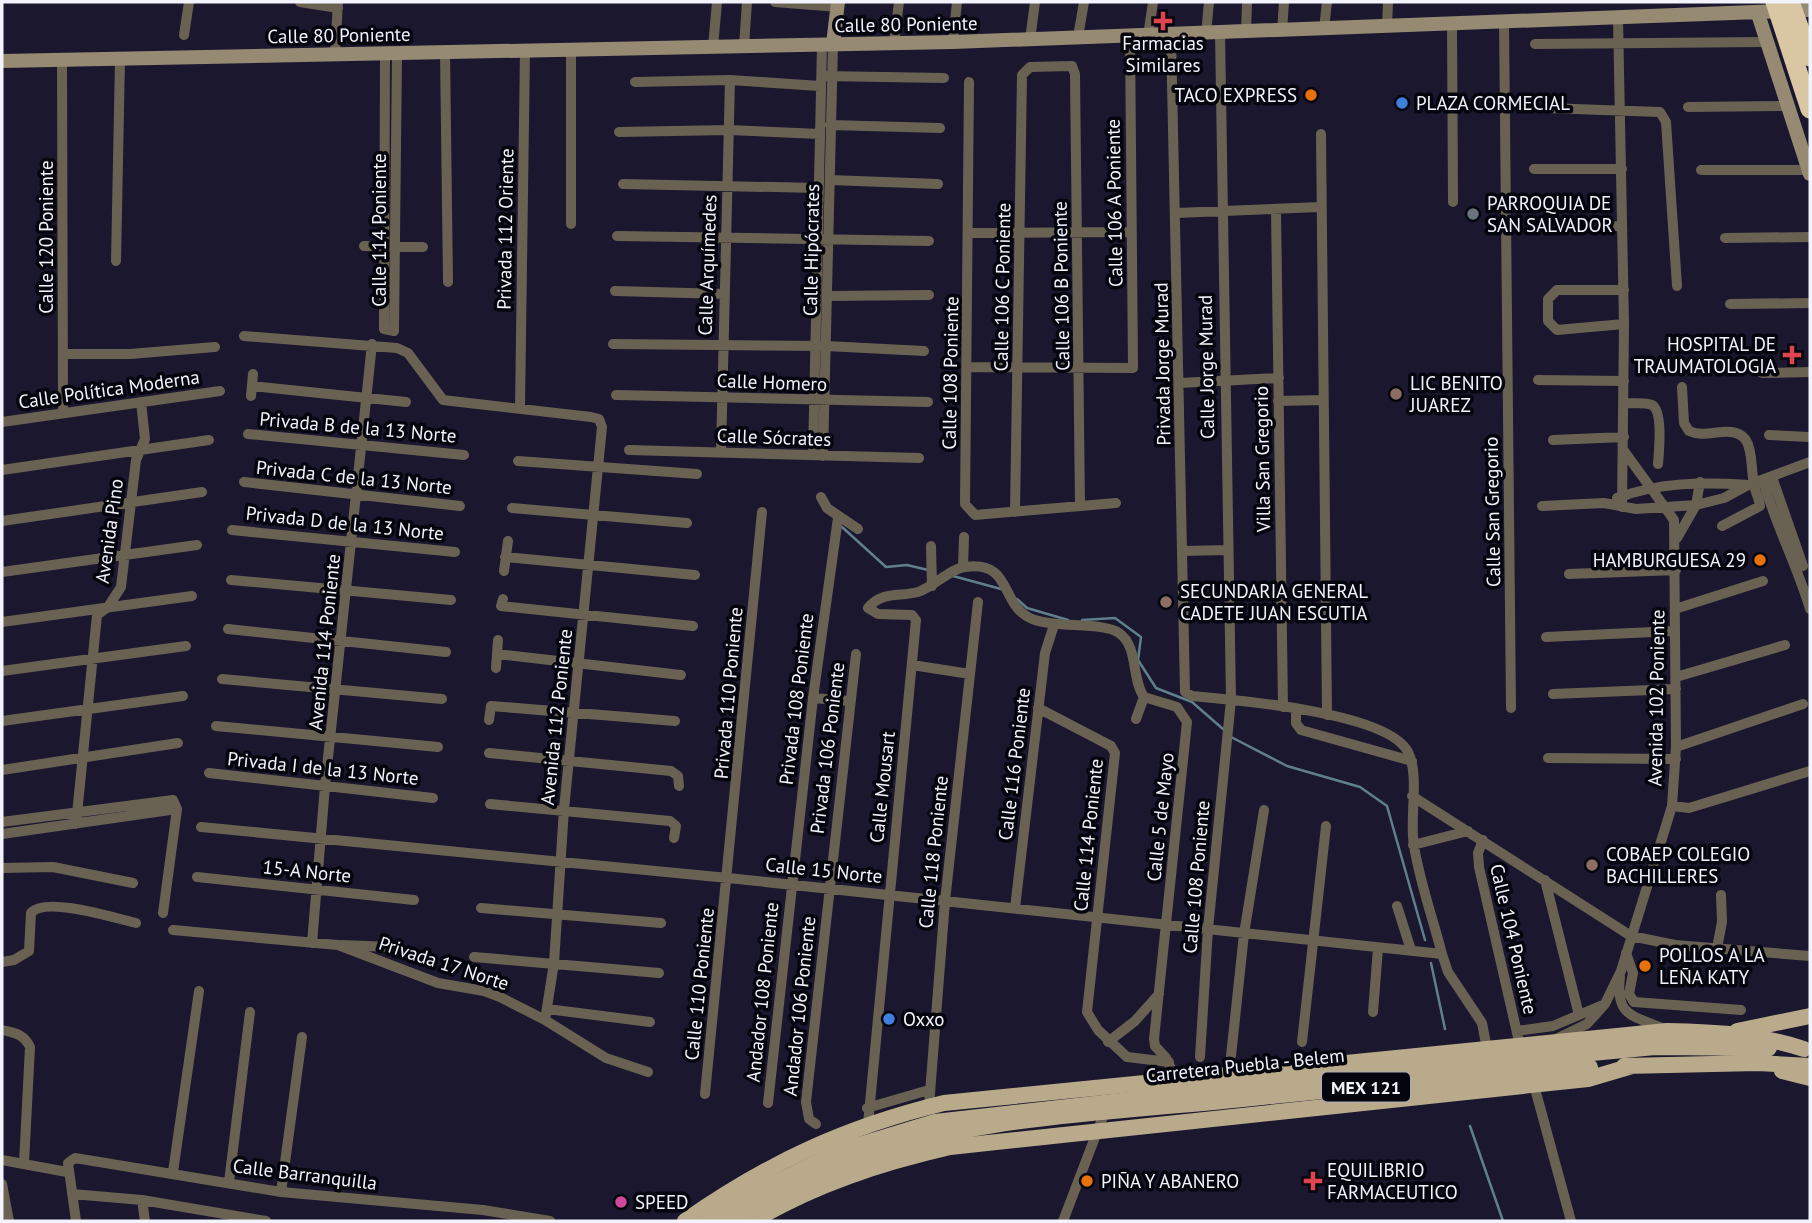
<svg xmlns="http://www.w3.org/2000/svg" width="1812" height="1223" viewBox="0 0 1812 1223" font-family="'PT Sans',sans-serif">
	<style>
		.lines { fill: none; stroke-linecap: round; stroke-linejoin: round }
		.stream { stroke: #607f8c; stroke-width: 2.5 }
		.street { stroke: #696253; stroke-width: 10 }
		.secondary { stroke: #968a73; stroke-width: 14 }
		.primary { stroke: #b9aa8b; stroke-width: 16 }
		.primary-bridge { stroke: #b9aa8b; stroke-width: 16 }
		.highway-bridge { stroke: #d9c6a2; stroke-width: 19 }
		.health-dot { fill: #e0444e; stroke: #05050e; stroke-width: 2.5 }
		.food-dot { fill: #e8710a; stroke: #05050e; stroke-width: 2.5 }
		.shop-dot { fill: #3f7fe0; stroke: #05050e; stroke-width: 2.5 }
		.worship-dot { fill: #6b7280; stroke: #05050e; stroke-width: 2.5 }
		.education-dot { fill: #8d6e63; stroke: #05050e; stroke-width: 2.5 }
		.hotel-dot { fill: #d1479c; stroke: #05050e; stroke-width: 2.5 }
		.labels { text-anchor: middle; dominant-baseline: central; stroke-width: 7; stroke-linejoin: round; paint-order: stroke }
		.shield { fill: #05050e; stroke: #acacb6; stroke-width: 2 }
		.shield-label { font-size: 18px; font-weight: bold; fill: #f3f3fe }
		.street-label { font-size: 19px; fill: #f3f3fe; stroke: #05050e }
		.poi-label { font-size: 19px; fill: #f3f3fe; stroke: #05050e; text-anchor: start }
	</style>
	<rect width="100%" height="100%" fill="#1a172f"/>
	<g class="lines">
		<path class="stream" d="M842,527L886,567L907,565L928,570
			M953,576L1001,589
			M1017,599L1027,608L1068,620
			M1082,620L1115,618L1141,637L1138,660L1156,688L1192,702L1223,729
			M1231,737L1287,766L1360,787L1387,806L1425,940
			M1431,963L1445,1029
			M1470,1126L1503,1221"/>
		<path class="street" d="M300,2L338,8
			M775,2L838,7
			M1618,19L1624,324L1622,507
			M1504,23L1511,708
			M1452,24L1453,202
			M1387,27L1388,2
			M1324,29L1327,2
			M1282,31L1284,2
			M1246,33L1247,2
			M1206,34L1209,2
			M184,35L189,2
			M1148,36L1153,2
			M1171,36L1185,692L1192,696C1236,700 1388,712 1408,752C1420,775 1409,819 1414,846C1420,883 1433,919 1442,954L1448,972L1482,1023L1487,1049
			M1078,37L1084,2
			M1030,40L1035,2
			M953,42L957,2
			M894,43L899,2
			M1535,44L1766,42
			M744,46L747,2
			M713,47L717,2
			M445,52L448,282
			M385,53L384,329L394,331L397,53
			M335,54L338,2
			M62,60L63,413
			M823,76L944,78
			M635,82L730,80L820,86
			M969,82L965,504L975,515L1116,503
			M1688,107L1787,106
			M1546,108L1660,112L1666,122L1677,286
			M830,125L940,128
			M619,132L729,130L820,134
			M1321,134L1327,715
			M1534,169H1622
			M1701,170H1809
			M830,180L938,184
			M623,184L819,188
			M1276,211L1283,707
			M1177,213L1320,207
			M571,224V49
			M1544,228L1622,226
			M968,233L1131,232
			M617,236L929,241
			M1725,238L1810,237
			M364,246L423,247
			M116,261L120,60
			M1624,290H1557L1548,299V321L1557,330L1624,324
			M615,291L725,294
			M828,296L929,295
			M1730,304L1810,303
			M244,336L397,348L408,353L443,400L591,417L599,419L602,427L564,809L554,963L545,1020
			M613,344L826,346L924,351
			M64,354H130L215,347
			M968,367L1133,368L1130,37
			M1762,373L1810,372
			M1538,380L1624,381
			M1180,383L1279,378
			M252,386L406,402
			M1682,387L1684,423L1689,431C1700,436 1710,433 1722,432C1757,428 1749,461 1754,484C1755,492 1759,498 1760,506L1722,526
			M616,395L928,402
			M251,396L253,374
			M1278,401L1323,400
			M1624,403C1632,404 1645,402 1652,405C1663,411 1659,452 1658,464
			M520,408L525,50
			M2,422L220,391
			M248,434L464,455
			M1769,435L1810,437
			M1553,440L1624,437
			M629,450L919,458
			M721,452L730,80
			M813,455L822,45
			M823,456L833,44
			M518,461L697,474
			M2,470L209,440
			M1772,477L1803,566
			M1763,480C1775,524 1797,565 1810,609
			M244,482L460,506
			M821,497L827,508L858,529
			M1617,498C1660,482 1702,482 1748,485
			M1542,506L1604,503L1636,509L1696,505L1724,498L1748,485L1810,462
			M512,508L687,523
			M1015,512L1022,75L1030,67L1072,66L1075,74L1080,506
			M2,521L202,492
			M232,530L455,552
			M1677,538L1696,505L1700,482
			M931,546L932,586
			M1183,551L1226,550
			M505,557L695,575
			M963,567L964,537
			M504,571L508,541
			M2,572L197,545
			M1569,574L1676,570
			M231,580L451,600
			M503,599L501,606L693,626
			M1675,609L1763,581
			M2,622L192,596
			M228,629L446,652
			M1546,637L1674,631
			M497,654L681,675
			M912,665L970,674
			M496,668L498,640
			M2,671L186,646
			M1676,677L1785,645
			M222,679L442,699
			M1553,694L1676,689
			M813,698L849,701
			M1038,708L1111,746L1115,753L1087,1012L1098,1030L1127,1057L1169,1062
			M1296,710V723L1301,730L1412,761
			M1136,719L1144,697
			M489,720L491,706L675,721
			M2,721L183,696
			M216,726L438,747
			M1676,747L1803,704
			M489,753L671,771L678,776L679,786
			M1548,758L1676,759
			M2,770L178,743
			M209,773L433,798
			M1412,796L1631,936L1675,945L1810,956
			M490,804L670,821L676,826L674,838
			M1672,806L1689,808L1810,771
			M2,822L173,800L177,809L163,913
			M76,824L97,615L108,607L121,587L136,460L145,439L141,402
			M201,827L728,878L1442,954
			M2,834L177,809
			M1483,840L1478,853L1479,867L1520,1046
			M1413,845L1468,831
			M2,868L53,867L133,883
			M197,877L414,900
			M1545,880L1579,1015
			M1397,906L1411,950
			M481,908L661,923
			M1015,908L1045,653L1054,625
			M173,930L338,945L438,983L484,991L500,997L545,1020L606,1058L648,1072
			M312,943L325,786L372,344
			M341,945L390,947
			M1717,948L1722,922L1721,895
			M1626,953L1633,973L1629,994L1634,1002L1741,1010
			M474,957L659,973
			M2,962L14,960L29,951L31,913C45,896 115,918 136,923
			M1620,977C1615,1018 1634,1015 1664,1029
			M547,1009L650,1022
			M1373,1012L1378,948
			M2,1030C15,1033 24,1034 30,1047L24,1163
			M1517,1031L1553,1026L1605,1004
			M1558,1038L1587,1024L1605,1004L1621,971L1672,806L1676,747L1674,520L1624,451
			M1108,1042L1135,1021L1159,994
			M1302,1042L1326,826
			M1231,1056L1244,934L1264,810
			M1200,1057L1208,929L1231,700L1220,33
			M1534,1085L1571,1221
			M705,1094L762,512
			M768,1103L813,698L838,518
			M929,1106L945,901L978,602
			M867,1108L929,1090
			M816,1124L809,1119L806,1102L856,654
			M868,1124L916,620L912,615L878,614L868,608C882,591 899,597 918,592C934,587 949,569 965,567C1015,560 998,608 1035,620C1058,628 1104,622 1119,633C1139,647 1131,679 1144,697L1177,707L1187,722L1154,1039L1155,1046L1166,1058L1176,1079
			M2,1160L67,1172
			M173,1172L199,991
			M229,1182L250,1012
			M2,1184L9,1221
			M281,1192L302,1037
			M72,1194L142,1200L266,1221
			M142,1200L145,1221
			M76,1221L68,1163L75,1158L281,1192L483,1210L550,1221
			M1063,1221L1107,1106"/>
		<path class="secondary" d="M1758,14L1810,174
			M833,44L838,2
			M2,61L953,42L1810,10"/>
		<path class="primary" d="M1737,1031L1810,1016
			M1624,1066L1758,1063L1810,1066
			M1782,1071L1810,1078
			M1308,1080L1655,1047L1769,1048
			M685,1221C768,1163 845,1127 944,1103L1667,1031C1714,1032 1759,1034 1804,1049
			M753,1221C815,1184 881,1163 950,1147L1588,1079L1632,1066"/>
		<path class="primary-bridge" d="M707,1221L745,1198L840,1151L935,1122L1308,1080
			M730,1221C767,1200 803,1179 843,1164C969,1115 1110,1113 1243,1099C1359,1087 1474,1076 1590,1067"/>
		<path class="highway-bridge" d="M1775,2L1810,109
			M1790,2L1810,57"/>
	</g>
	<g class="health-dot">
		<path d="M1159.5 10.5h7v7h7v7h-7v7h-7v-7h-7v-7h7z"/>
		<path d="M1788.5 344.5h7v7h7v7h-7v7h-7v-7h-7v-7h7z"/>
		<path d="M1309.5 1170.5h7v7h7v7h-7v7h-7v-7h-7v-7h7z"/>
	</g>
	<g class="food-dot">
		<circle cx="1311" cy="95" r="7"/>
		<circle cx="1760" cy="560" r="7"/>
		<circle cx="1645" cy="966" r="7"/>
		<circle cx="1087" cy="1181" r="7"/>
	</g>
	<g class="shop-dot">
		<circle cx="1402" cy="103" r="7"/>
		<circle cx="889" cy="1019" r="7"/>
	</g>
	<circle class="worship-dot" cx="1473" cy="214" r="7"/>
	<g class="education-dot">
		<circle cx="1396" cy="394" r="7"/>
		<circle cx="1166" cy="602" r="7"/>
		<circle cx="1592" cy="865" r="7"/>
	</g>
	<circle class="hotel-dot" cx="621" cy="1202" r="7"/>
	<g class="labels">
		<rect class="shield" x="1322" y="1072.5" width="88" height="29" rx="5"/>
		<g class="shield-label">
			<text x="1366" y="1087">MEX 121</text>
		</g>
		<g class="street-label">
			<text transform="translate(906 24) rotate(-1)">Calle 80 Poniente</text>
			<text transform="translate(339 35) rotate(-1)">Calle 80 Poniente</text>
			<text transform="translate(1114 203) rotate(-91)">Calle 106 A Poniente</text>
			<text transform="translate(505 229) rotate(-89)">Privada 112 Oriente</text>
			<text transform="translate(379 230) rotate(-90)">Calle 114 Poniente</text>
			<text transform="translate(46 237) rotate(-90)">Calle 120 Poniente</text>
			<text transform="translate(811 250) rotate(-89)">Calle Hipócrates</text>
			<text transform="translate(707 265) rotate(-88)">Calle Arquímedes</text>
			<text transform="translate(1061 286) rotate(-91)">Calle 106 B Poniente</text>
			<text transform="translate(1002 287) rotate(-89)">Calle 106 C Poniente</text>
			<text transform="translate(1162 364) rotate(-91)">Privada Jorge Murad</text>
			<text transform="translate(1206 367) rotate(-91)">Calle Jorge Murad</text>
			<text transform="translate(950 373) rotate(-89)">Calle 108 Poniente</text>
			<text transform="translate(772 382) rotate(2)">Calle Homero</text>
			<text transform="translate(109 389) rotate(-8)">Calle Política Moderna</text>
			<text transform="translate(358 427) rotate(5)">Privada B de la 13 Norte</text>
			<text transform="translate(774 437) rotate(2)">Calle Sócrates</text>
			<text transform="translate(1262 459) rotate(-91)">Villa San Gregorio</text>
			<text transform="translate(354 477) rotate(6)">Privada C de la 13 Norte</text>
			<text transform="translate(1492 512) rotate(-91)">Calle San Gregorio</text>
			<text transform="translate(345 523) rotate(6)">Privada D de la 13 Norte</text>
			<text transform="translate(109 531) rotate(-82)">Avenida Pino</text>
			<text transform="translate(324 642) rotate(-84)">Avenida 114 Poniente</text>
			<text transform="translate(728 693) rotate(-85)">Privada 110 Poniente</text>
			<text transform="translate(1656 698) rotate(-89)">Avenida 102 Poniente</text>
			<text transform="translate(796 699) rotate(-83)">Privada 108 Poniente</text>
			<text transform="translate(556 717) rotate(-84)">Avenida 112 Poniente</text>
			<text transform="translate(827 748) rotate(-83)">Privada 106 Poniente</text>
			<text transform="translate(1014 764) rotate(-83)">Calle 116 Poniente</text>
			<text transform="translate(323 768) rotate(6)">Privada I de la 13 Norte</text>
			<text transform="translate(882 787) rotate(-84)">Calle Mousart</text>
			<text transform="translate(1160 817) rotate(-84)">Calle 5 de Mayo</text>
			<text transform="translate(1088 835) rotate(-84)">Calle 114 Poniente</text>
			<text transform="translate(933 852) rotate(-84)">Calle 118 Poniente</text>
			<text transform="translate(824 870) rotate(6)">Calle 15 Norte</text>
			<text transform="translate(307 871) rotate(6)">15-A Norte</text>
			<text transform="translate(1196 877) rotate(-85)">Calle 108 Poniente</text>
			<text transform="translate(1514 939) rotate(77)">Calle 104 Poniente</text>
			<text transform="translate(444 963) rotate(18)">Privada 17 Norte</text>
			<text transform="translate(699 984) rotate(-84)">Calle 110 Poniente</text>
			<text transform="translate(762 992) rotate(-84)">Andador 108 Poniente</text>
			<text transform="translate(799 1006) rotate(-84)">Andador 106 Poniente</text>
			<text transform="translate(1245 1065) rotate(-6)">Carretera Puebla - Belem</text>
			<text transform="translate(305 1174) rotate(7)">Calle Barranquilla</text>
		</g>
		<g class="poi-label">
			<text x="1163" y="43" text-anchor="middle">Farmacias<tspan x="1163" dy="22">Similares</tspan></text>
			<text x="1297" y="95" text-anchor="end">TACO EXPRESS</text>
			<text x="1416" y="103">PLAZA CORMECIAL</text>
			<text x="1487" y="203">PARROQUIA DE<tspan x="1487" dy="22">SAN SALVADOR</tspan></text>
			<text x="1776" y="344" text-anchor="end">HOSPITAL DE<tspan x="1776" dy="22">TRAUMATOLOGIA</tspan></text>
			<text x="1410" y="383">LIC BENITO<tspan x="1410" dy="22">JUAREZ</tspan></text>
			<text x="1746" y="560" text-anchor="end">HAMBURGUESA 29</text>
			<text x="1180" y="591">SECUNDARIA GENERAL<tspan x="1180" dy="22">CADETE JUAN ESCUTIA</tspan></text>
			<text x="1606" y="854">COBAEP COLEGIO<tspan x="1606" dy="22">BACHILLERES</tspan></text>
			<text x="1659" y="955">POLLOS A LA<tspan x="1659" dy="22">LEÑA KATY</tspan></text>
			<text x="903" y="1019">Oxxo</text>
			<text x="1327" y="1170">EQUILIBRIO<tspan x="1327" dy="22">FARMACEUTICO</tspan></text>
			<text x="1101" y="1181">PIÑA Y ABANERO</text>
			<text x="635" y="1202">SPEED</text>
		</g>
	</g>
	<rect width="1812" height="1223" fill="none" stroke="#f3f3fe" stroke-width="7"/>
</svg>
